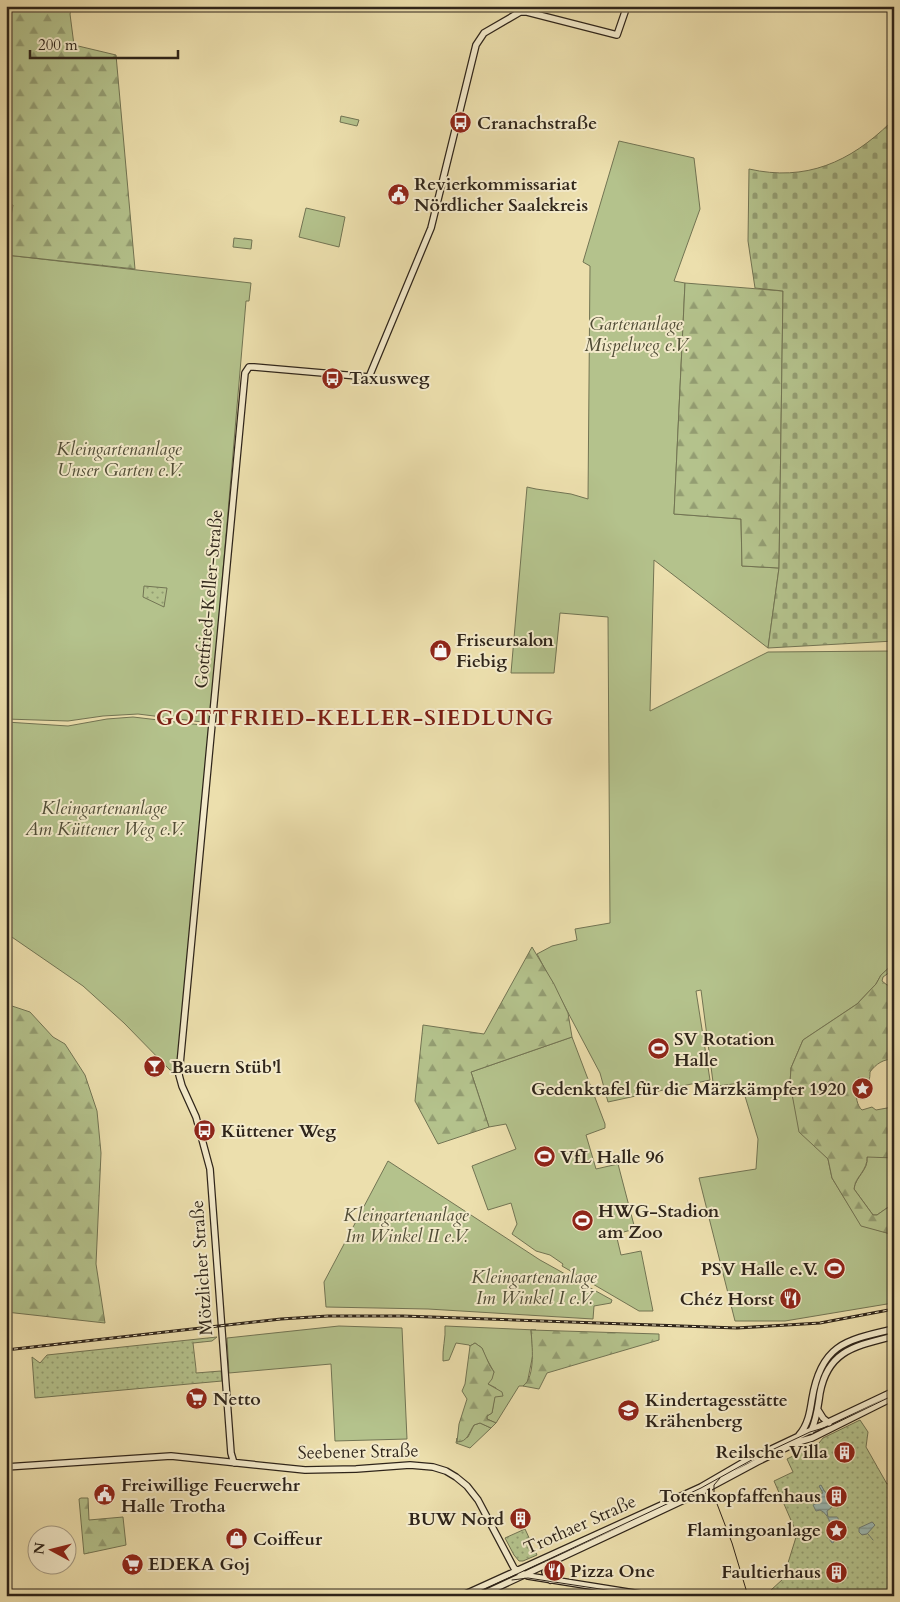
<svg xmlns="http://www.w3.org/2000/svg" width="900" height="1602" viewBox="0 0 900 1602" font-family="Cardo,serif">
	<style>
		.green { fill: #b4c28c; stroke: #727453 }
		.forest { fill: url(#forest-firs); stroke: #727453 }
		.cemetery { fill: url(#cemetery-stones); stroke: #727453 }
		.park { fill: url(#park-dots); stroke: #727453 }
		.water { fill: url(#water-rules); stroke: #707e76 }
		.lines { fill: none; stroke-linecap: round; stroke-linejoin: round }
		.stream { stroke: #707e76; stroke-width: 1 }
		.secondary-casing { stroke: #2f251a; stroke-width: 8 }
		.secondary { stroke: #f3eaca; stroke-width: 5.5 }
		.tram { stroke: #2f251a; stroke-width: 1 }
		.rail-casing { stroke: #2f251a; stroke-width: 3 }
		.rail { stroke: #f3eaca; stroke-width: 1; stroke-dasharray: 4; stroke-linecap: butt }
		.labels { text-anchor: middle; dominant-baseline: central; stroke-width: 4; stroke-linejoin: round; paint-order: stroke }
		.poi-label { font-size: 18px; font-weight: bold; fill: #2f251a; stroke: #f3eaca; text-anchor: start }
		.park-label { font-size: 18px; font-style: italic; fill: #504c36; stroke: #f3eaca }
		.street-label { font-size: 18px; fill: #2f251a; stroke: #f3eaca }
		.district-label { font-size: 22px; font-weight: bold; letter-spacing: 1px; fill: #7a1f14; stroke: #f3eaca }
	</style>
	<defs>
		<pattern id="forest-firs" width="22" height="20" patternUnits="userSpaceOnUse" patternTransform="scale(1.25)"><rect width="22" height="20" fill="#b4c28c"/><path d="M5 1l3.5 6h-7zM16 11l3.5 6h-7z" fill="#939d72"/></pattern>
		<pattern id="cemetery-stones" width="16" height="16" patternUnits="userSpaceOnUse" patternTransform="scale(1.25)"><rect width="16" height="16" fill="#b4c28c"/><path d="M2 7V4a2 2 0 0 1 4 0v3zM10 15v-3a2 2 0 0 1 4 0v3z" fill="#939d72"/></pattern>
		<pattern id="park-dots" width="8" height="8" patternUnits="userSpaceOnUse" patternTransform="scale(1.25)"><rect width="8" height="8" fill="#b4c28c"/><path d="M2 2h.1M6 6h.1" fill="none" stroke="#939d72" stroke-width="1.8" stroke-linecap="round"/></pattern>
		<pattern id="water-rules" width="6" height="5" patternUnits="userSpaceOnUse" patternTransform="scale(1.25)"><rect width="6" height="5" fill="#9cbab4"/><path d="M0 2.5h6" fill="none" stroke="#809792"/></pattern>
	</defs>
	<rect width="100%" height="100%" fill="#ecdfad"/>
	<filter id="stains"><feTurbulence type="fractalNoise" baseFrequency=".004" numOctaves="4"/><feColorMatrix values="0 0 0 0 .2 0 0 0 0 .09 0 0 0 0 .02 0 0 0 .5 -.17"/></filter>
	<radialGradient id="worn" r=".72"><stop offset=".6" stop-color="#630" stop-opacity="0"/><stop offset="1" stop-color="#630" stop-opacity=".3"/></radialGradient>
	<path class="green" d="M341,116L359,120L357,126L340,122Z
		M619,141L694,158L700,209L674,281L685,283L674,514L741,519L742,566L779,568L768,648L654,560L650,711L768,652L894,651V963L881,975L876,984L857,1004L803,1040L791,1068L790,1083L800,1131L828,1159L832,1178L861,1225L894,1235V1302L887,1304L785,1321H735L699,1178L756,1169L758,1139L741,1083L717,1086L713,1082L701,990L696,991L710,1080L608,1102L600,1073L537,954L552,946L577,940L575,929L610,923L608,617L560,613L554,673H511L527,487L536,489L571,494L588,499L590,266L583,262Z
		M306,208L345,217L339,247L299,237Z
		M234,238L252,240L251,249L233,247Z
		M6,255L251,283L249,301H246L210,723L138,714L103,716L68,721L6,719Z
		M133,717L210,726L178,1072L170,1070L124,1023L83,986L6,933V722L68,726L107,719Z
		M572,1037L605,1124V1128L586,1135L596,1169L618,1164L635,1229L616,1234L621,1255L641,1251L653,1311H639L562,1266L563,1264L550,1255L536,1251L512,1234L517,1224L511,1203L488,1210L472,1166L516,1149L506,1124L489,1127L471,1072Z
		M871,1156L894,1158V1203L877,1215H873L854,1189C855,1177 869,1170 867,1157Z
		M388,1161L540,1260L612,1300L611,1303L594,1306L593,1319L428,1309L326,1307L324,1282Z
		M339,1326L402,1328L407,1439L335,1441L331,1364L229,1373L227,1338Z
		M445,1326L536,1330H531L533,1354L527,1384L523,1386H519L496,1423L487,1419V1416L492,1413L496,1388L488,1384L494,1372L485,1356L482,1348L475,1343L470,1346L469,1345L456,1343L449,1360L443,1361C442,1349 446,1338 445,1326Z
		M480,1423L491,1428L470,1448L456,1443L457,1438V1442L468,1437L474,1425Z"/>
	<path class="forest" d="M35,6H72L70,14L74,45L116,55L135,269L6,255V244L13,205H6V9L32,10Z
		M685,283L783,291L779,568L742,566L741,519L674,514Z
		M532,947L554,984L568,1013L572,1037L471,1072L489,1127L438,1144L415,1101L423,1025L484,1034Z
		M894,963V969L883,977L882,981L887,985H892C891,993 887,998 894,1006V1059C883,1059 876,1064 870,1072C870,1079 869,1082 865,1088L857,1089C855,1095 857,1106 862,1110L872,1107L876,1110L887,1108L894,1105V1158L867,1157C868,1170 855,1177 854,1189L873,1215H877L894,1203V1235L861,1226L832,1178L828,1159L799,1132L790,1083L791,1068L803,1040L857,1004L876,984L881,975Z
		M6,1004L30,1012L53,1037L65,1044L85,1075L97,1111L101,1153L96,1264L105,1323L6,1312Z
		M531,1330L659,1334V1340L547,1373L539,1389L523,1386C536,1377 532,1344 531,1330Z
		M475,1343L482,1348L490,1366L494,1372L492,1379L488,1384L502,1392L503,1396L495,1397L492,1413L487,1416V1419L496,1423L491,1428L480,1423L474,1425C469,1432 468,1442 457,1442L459,1424L467,1399L462,1391L465,1384L470,1346Z
		M81,1498H88L89,1520L123,1517L126,1545L84,1554L79,1499Z"/>
	<path class="cemetery" d="M890,123L894,126V641L768,648L779,568L783,291L755,288L748,241L749,169C806,182 850,162 890,123Z"/>
	<path class="park" d="M144,586L167,588L164,607L143,597Z
		M217,1337L212,1341L193,1343L196,1369V1373L221,1371L222,1381L35,1398L32,1357L40,1363L47,1355Z
		M860,1420L868,1432L866,1447L887,1484L894,1481V1596H775L771,1590L783,1579L797,1534L774,1481L793,1472L787,1459L819,1443L823,1438Z
		M525,1529L537,1555L523,1561H519L514,1555L505,1538Z"/>
	<path class="water" d="M821,1485L825,1492L830,1494L829,1499L834,1500L831,1508L827,1511L828,1517H837L839,1520L836,1523L837,1532L833,1534L834,1542L832,1543L828,1537L831,1534C831,1524 829,1514 820,1510L816,1511L813,1505L817,1503V1496L823,1493L819,1486Z
		M872,1522L875,1525L867,1534L862,1535L859,1532V1528Z"/>
	<g class="lines">
		<path class="stream" d="M868,1534L873,1540"/>
		<defs>
			<path id="secondary" d="M892,6L894,8
				M818,1410L823,1418L829,1423
				M811,1431C817,1419 818,1406 820,1393C828,1350 856,1346 894,1336
				M799,1435C808,1425 810,1412 812,1399C821,1344 846,1340 894,1329
				M234,1463L231,1453L210,1169L196,1117L182,1086L179,1075L245,373L249,367H254L369,377L431,228L476,45L484,33L520,12H527L617,35L627,6
				M6,1467L171,1456L305,1470L356,1469L410,1465L433,1467L446,1471L456,1477L467,1486L478,1500L514,1568L519,1572L528,1576L653,1596
				M547,1564L545,1572L547,1578L550,1580
				M461,1596L701,1487L744,1462L894,1391
				M479,1596L701,1492L757,1462L798,1442L812,1438L894,1397"/>
		</defs>
		<use href="#secondary" class="secondary-casing"/>
		<use href="#secondary" class="secondary"/>
		<path class="tram" d="M720,1478L714,1485V1496L732,1543L748,1596
			M512,1580L528,1578L646,1596
			M640,1591L671,1596
			M470,1596L701,1488L757,1457L810,1432L830,1426L894,1395"/>
		<defs>
			<path id="rail" d="M6,1350L281,1319L328,1316H403L737,1328L820,1323L894,1309"/>
		</defs>
		<use href="#rail" class="rail-casing"/>
		<use href="#rail" class="rail"/>
	</g>
	<defs>
		<symbol id="bus-disc" viewBox="-11 -11 22 22"><circle r="9.5" fill="#8f2418" stroke="#f3eaca"/><path d="M-5-6H5V4H4V6H2V4H-2V6H-4V4H-5ZM-3.5-4V0h7V-4ZM-3.5 1.2v1.5H-2V1.2ZM2 1.2v1.5H3.5V1.2Z" fill="#fff"/></symbol>
		<symbol id="civic-disc" viewBox="-11 -11 22 22"><circle r="9.5" fill="#8f2418" stroke="#f3eaca"/><path d="M-.6-6.5H3V-4.5H.6V-3L4-1V1h2V6H-6V1h2V-1L-.6-3ZM-1.2 2.5V6h2.4V2.5Z" fill="#fff"/></symbol>
		<symbol id="shop-disc" viewBox="-11 -11 22 22"><circle r="9.5" fill="#8f2418" stroke="#f3eaca"/><path d="M-5-2.5h2.3a2.7 3.5 0 0 1 5.4 0H5L5.5 6h-11ZM-1.5-2.5h3a1.5 2.3 0 0 0-3 0Z" fill="#fff"/></symbol>
		<symbol id="stadium-disc" viewBox="-11 -11 22 22"><circle r="9.5" fill="#8f2418" stroke="#f3eaca"/><path d="M0-5a6.5 5 0 1 0 0 10a6.5 5 0 1 0 0-10ZM-3.5-1.8h7v3.6h-7Z" fill="#fff"/></symbol>
		<symbol id="bar-disc" viewBox="-11 -11 22 22"><circle r="9.5" fill="#8f2418" stroke="#f3eaca"/><path d="M-6-5H6L.8 .8V4.5H3.5V6h-7V4.5H-.8V.8Z" fill="#fff"/></symbol>
		<symbol id="sight-disc" viewBox="-11 -11 22 22"><circle r="9.5" fill="#8f2418" stroke="#f3eaca"/><path d="M0-6L1.8-2.2L6-1.7L2.9 1.2L3.7 5.4L0 3.3L-3.7 5.4L-2.9 1.2L-6-1.7L-1.8-2.2Z" fill="#fff"/></symbol>
		<symbol id="restaurant-disc" viewBox="-11 -11 22 22"><circle r="9.5" fill="#8f2418" stroke="#f3eaca"/><path d="M-5-6h1v4h1v-4h1v4h1v-4h1v5L-1.5 .5V6h-2V.5L-5-1ZM5-6V6H3V1.5H1.5Q1.5-4 5-6Z" fill="#fff"/></symbol>
		<symbol id="supermarket-disc" viewBox="-11 -11 22 22"><circle r="9.5" fill="#8f2418" stroke="#f3eaca"/><path d="M-6-5.5h2.5l.6 2H6L4.5 2H-2.5L-4.4-4H-6ZM-1.5 3.2a1.3 1.3 0 1 0 .1 0ZM3 3.2a1.3 1.3 0 1 0 .1 0Z" fill="#fff"/></symbol>
		<symbol id="school-disc" viewBox="-11 -11 22 22"><circle r="9.5" fill="#8f2418" stroke="#f3eaca"/><path d="M0-5L7-2L0 1L-7-2ZM-4 1L0 2.5L4 1V4Q0 6-4 4Z" fill="#fff"/></symbol>
		<symbol id="building-disc" viewBox="-11 -11 22 22"><circle r="9.5" fill="#8f2418" stroke="#f3eaca"/><path d="M-4-6H4V6H1V3H-1V6H-4ZM-2.5-4.3h1.7v1.8h-1.7ZM.8-4.3h1.7v1.8H.8ZM-2.5-1h1.7V.8h-1.7ZM.8-1h1.7V.8H.8Z" fill="#fff"/></symbol>
	</defs>
	<g fill-rule="evenodd">
		<use href="#bus-disc" x="448" y="110" width="25" height="25"/>
		<use href="#civic-disc" x="386" y="182" width="25" height="25"/>
		<use href="#bus-disc" x="320" y="366" width="25" height="25"/>
		<use href="#shop-disc" x="428" y="638" width="25" height="25"/>
		<use href="#stadium-disc" x="646" y="1036" width="25" height="25"/>
		<use href="#bar-disc" x="142" y="1054" width="25" height="25"/>
		<use href="#sight-disc" x="850" y="1076" width="25" height="25"/>
		<use href="#bus-disc" x="192" y="1118" width="25" height="25"/>
		<use href="#stadium-disc" x="532" y="1144" width="25" height="25"/>
		<use href="#stadium-disc" x="570" y="1208" width="25" height="25"/>
		<use href="#stadium-disc" x="822" y="1256" width="25" height="25"/>
		<use href="#restaurant-disc" x="778" y="1286" width="25" height="25"/>
		<use href="#supermarket-disc" x="184" y="1386" width="25" height="25"/>
		<use href="#school-disc" x="616" y="1398" width="25" height="25"/>
		<use href="#building-disc" x="832" y="1440" width="25" height="25"/>
		<use href="#civic-disc" x="92" y="1482" width="25" height="25"/>
		<use href="#building-disc" x="824" y="1484" width="25" height="25"/>
		<use href="#building-disc" x="508" y="1506" width="25" height="25"/>
		<use href="#sight-disc" x="824" y="1518" width="25" height="25"/>
		<use href="#shop-disc" x="224" y="1526" width="25" height="25"/>
		<use href="#supermarket-disc" x="120" y="1552" width="25" height="25"/>
		<use href="#restaurant-disc" x="542" y="1558" width="25" height="25"/>
		<use href="#building-disc" x="824" y="1560" width="25" height="25"/>
	</g>
	<g class="labels">
		<g class="poi-label">
			<text x="477" y="123">Cranachstraße</text>
			<text x="414" y="184">Revierkommissariat<tspan x="414" dy="21">Nördlicher Saalekreis</tspan></text>
			<text x="349" y="378">Taxusweg</text>
			<text x="456" y="640">Friseursalon<tspan x="456" dy="21">Fiebig</tspan></text>
			<text x="674" y="1039">SV Rotation<tspan x="674" dy="21">Halle</tspan></text>
			<text x="171" y="1067">Bauern Stüb'l</text>
			<text x="846" y="1089" text-anchor="end">Gedenktafel für die Märzkämpfer 1920</text>
			<text x="221" y="1131">Küttener Weg</text>
			<text x="560" y="1157">VfL Halle 96</text>
			<text x="598" y="1211">HWG-Stadion<tspan x="598" dy="21">am Zoo</tspan></text>
			<text x="818" y="1269" text-anchor="end">PSV Halle e.V.</text>
			<text x="774" y="1299" text-anchor="end">Chéz Horst</text>
			<text x="213" y="1399">Netto</text>
			<text x="645" y="1400">Kindertagesstätte<tspan x="645" dy="21">Krähenberg</tspan></text>
			<text x="828" y="1452" text-anchor="end">Reilsche Villa</text>
			<text x="121" y="1485">Freiwillige Feuerwehr<tspan x="121" dy="21">Halle Trotha</tspan></text>
			<text x="821" y="1496" text-anchor="end">Totenkopfaffenhaus</text>
			<text x="504" y="1519" text-anchor="end">BUW Nord</text>
			<text x="821" y="1530" text-anchor="end">Flamingoanlage</text>
			<text x="253" y="1539">Coiffeur</text>
			<text x="148" y="1564">EDEKA Goj</text>
			<text x="570" y="1571">Pizza One</text>
			<text x="821" y="1572" text-anchor="end">Faultierhaus</text>
		</g>
		<g class="park-label">
			<text x="636" y="324">Gartenanlage<tspan x="636" dy="21">Mispelweg e.V.</tspan></text>
			<text x="119" y="449">Kleingartenanlage<tspan x="119" dy="21">Unser Garten e.V.</tspan></text>
			<text x="104" y="808">Kleingartenanlage<tspan x="104" dy="21">Am Küttener Weg e.V.</tspan></text>
			<text x="406" y="1215">Kleingartenanlage<tspan x="406" dy="21">Im Winkel II e.V.</tspan></text>
			<text x="534" y="1277">Kleingartenanlage<tspan x="534" dy="21">Im Winkel I e.V.</tspan></text>
		</g>
		<g class="street-label">
			<text transform="translate(209 599) rotate(-85)">Gottfried-Keller-Straße</text>
			<text transform="translate(202 1268) rotate(-94)">Mötzlicher Straße</text>
			<text transform="translate(358 1452) rotate(-1)">Seebener Straße</text>
			<text transform="translate(580 1525) rotate(-24)">Trothaer Straße</text>
		</g>
		<g class="district-label">
			<text x="355" y="718">GOTTFRIED-KELLER-SIEDLUNG</text>
		</g>
	</g>
	<rect width="900" height="1602" fill="none" stroke="#ecdfad" stroke-width="25"/>
	<rect x="8" y="8" width="885" height="1587" fill="none" stroke="#2f251a" stroke-width="2.5"/>
	<rect x="12" y="12" width="875" height="1577" fill="none" stroke="#2f251a"/>
	<g transform="translate(52 1550) rotate(277)"><circle r="24" fill="#f3eaca" stroke="#a59b84"/>
	<path d="M0-4L9 19L0 12L-9 19Z" fill="#8f2418"/>
	<text y="-8" font-size="14" font-weight="bold" text-anchor="middle" fill="#2f251a">N</text>
	</g>
	<path d="M30 50v8h148v-8" fill="none" stroke="#2f251a" stroke-width="2.5"/>
	<text x="38" y="50" font-size="15" fill="#2f251a" stroke="#f3eaca" stroke-width="4" paint-order="stroke">200 m</text>
	<rect width="100%" height="100%" filter="url(#stains)"/>
	<rect width="100%" height="100%" fill="url(#worn)"/>
</svg>
